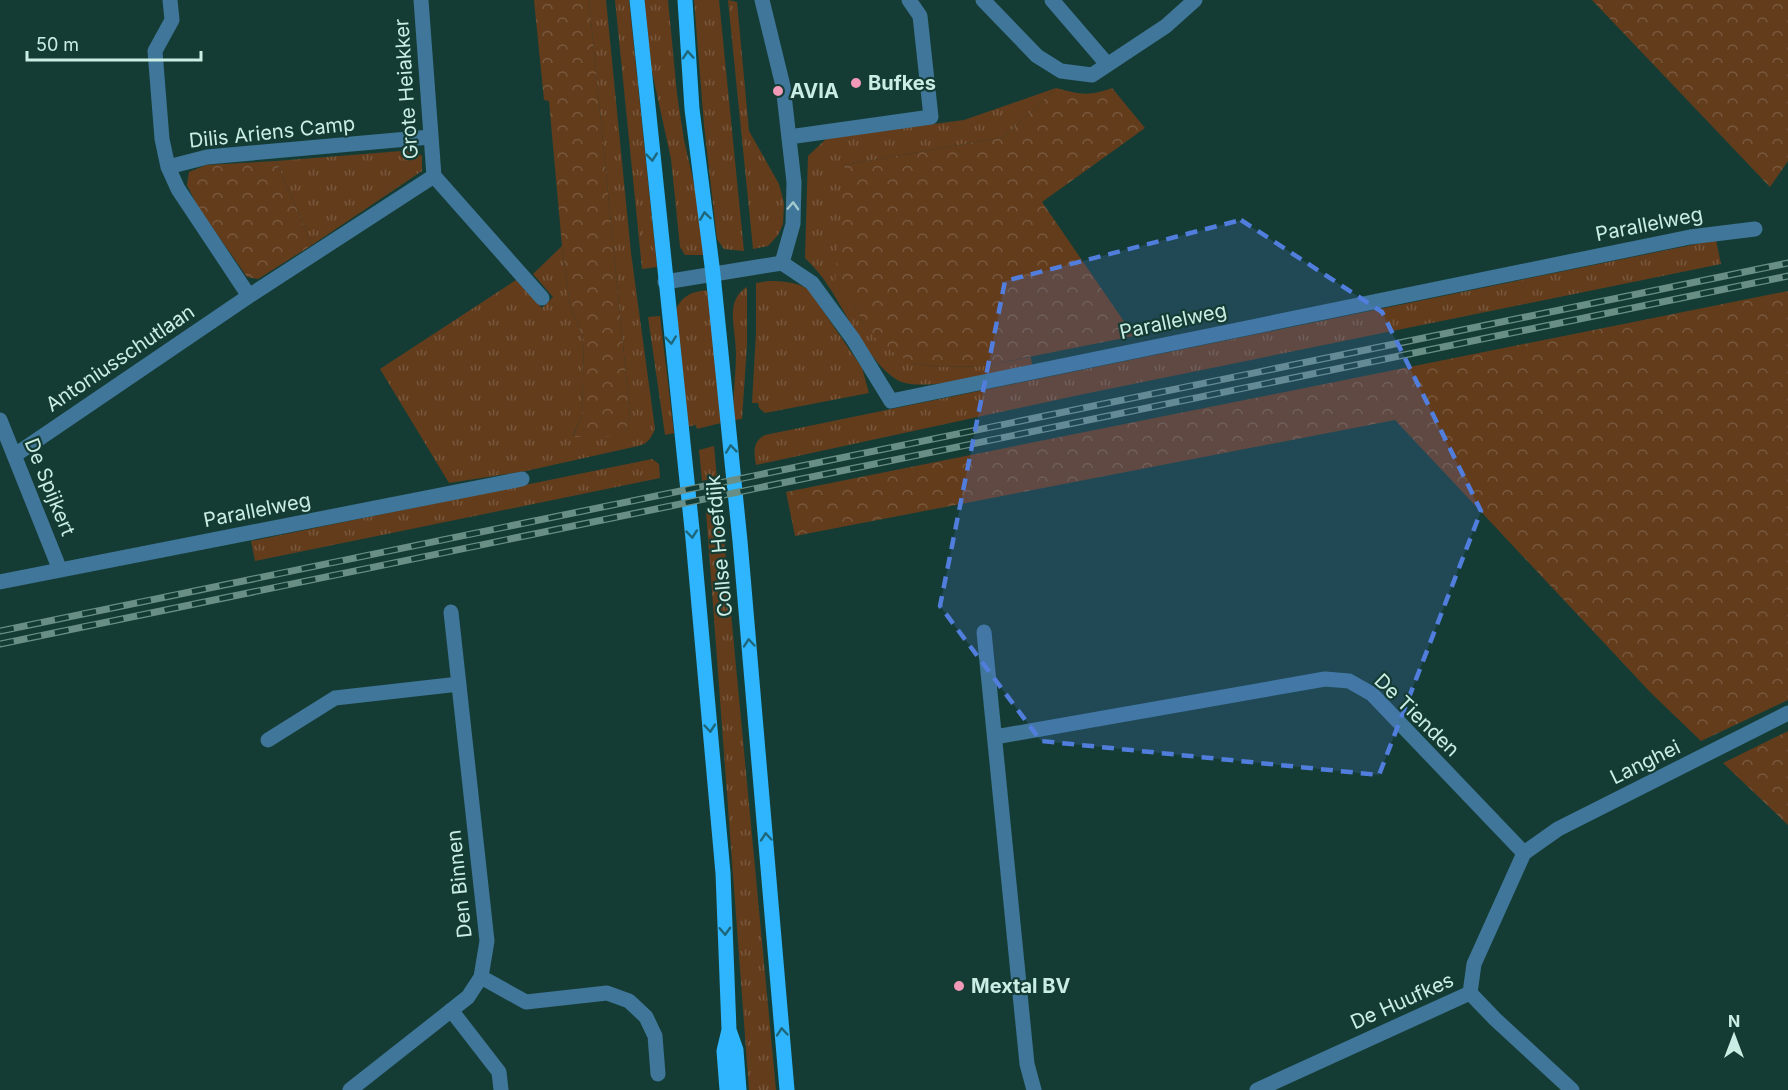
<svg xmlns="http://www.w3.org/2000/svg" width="1788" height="1090" viewBox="0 0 1788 1090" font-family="Inter,sans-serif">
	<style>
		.grass { fill: url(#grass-tufts) }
		.forest { fill: url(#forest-crowns) }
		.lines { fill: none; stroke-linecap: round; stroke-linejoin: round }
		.minor { stroke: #3f7699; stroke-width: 15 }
		.major { stroke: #2eb5fd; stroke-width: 15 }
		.rail-casing { stroke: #698e85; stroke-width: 7 }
		.rail { stroke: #153c34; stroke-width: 4.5; stroke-dasharray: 14; stroke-linecap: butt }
		.oneway { stroke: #1e667a }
		.oneway2 { stroke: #a0c9ce }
		.marked { fill: #517edc; fill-opacity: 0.2; stroke: #517edc; stroke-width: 4.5; stroke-dasharray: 12 8; stroke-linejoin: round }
		.poi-dot { fill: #f09ab7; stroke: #153c34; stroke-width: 2 }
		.labels { text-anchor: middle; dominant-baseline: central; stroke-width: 4.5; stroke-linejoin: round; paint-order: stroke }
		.poi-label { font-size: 20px; font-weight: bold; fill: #caede4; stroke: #153c34; text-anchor: start }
		.street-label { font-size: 20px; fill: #caede4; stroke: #153c34 }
	</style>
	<defs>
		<pattern id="grass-tufts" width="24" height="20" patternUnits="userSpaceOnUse" patternTransform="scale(1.5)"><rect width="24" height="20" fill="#633c1c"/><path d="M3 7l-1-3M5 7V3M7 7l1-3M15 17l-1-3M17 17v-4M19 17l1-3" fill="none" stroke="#78583d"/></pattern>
		<pattern id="forest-crowns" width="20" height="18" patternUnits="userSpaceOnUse" patternTransform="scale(1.5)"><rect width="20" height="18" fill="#633c1c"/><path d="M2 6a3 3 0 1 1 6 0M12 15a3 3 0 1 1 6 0" fill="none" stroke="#78583d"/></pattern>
	</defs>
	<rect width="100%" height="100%" fill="#153c34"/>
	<path class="grass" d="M589,0H606L631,253L655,429C651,438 648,444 638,446L526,471L449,483L380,369L516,280L542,308L553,297L533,274L562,246L570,306L584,340L582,414L573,436L624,435L630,416Z
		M615,0H629L657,267L642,269Z
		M642,0H668L677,94L684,140L698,201L704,255H685L680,247L671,159L649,58Z
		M694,0H719L744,251L724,249L717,239L704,125Z
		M728,0L737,2L749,131L779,184L784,203L783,224L778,235L768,246L753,249Z
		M1056,88L1004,137L845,165L854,306L864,324L912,363L940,367L984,366L1031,357L1032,365C1001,372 933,390 905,383C875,375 846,312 829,287C822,276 814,267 805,258L808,156L827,138L964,120Z
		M414,150L422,156V171L312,245L276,161Z
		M1716,240L1721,264L1084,394L756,465C754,453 752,442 765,435Z
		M769,281C783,281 796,282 808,289L862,368L869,393L765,413L759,408L758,403H752L756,332V283Z
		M747,287V345L742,419L734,420C732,398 736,376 736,354C736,339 732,324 733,310C734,301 738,292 747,287Z
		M708,290L721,423L697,429L696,425L686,427L675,312C682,295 691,292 708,290Z
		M660,316L674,433L665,435L648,317Z
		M714,446L717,478L702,481L699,450Z
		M652,459L659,464L660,478L255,561L251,541Z
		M721,507L776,1090H749L706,511Z"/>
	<path class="forest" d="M534,0H589L630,416L624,436L573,437L582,414L584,340L570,306L562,246L549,101L544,100Z
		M1592,0H1788V161L1770,187Z
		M1056,88C1079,94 1088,97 1112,88L1145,128L1042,202L1134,336L984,366L940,367L912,363L881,345L864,324L854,306L835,281L845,165L1004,137Z
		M276,161L312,245L258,279L247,277L198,207L187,185L189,172L206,165Z
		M1788,291V700L1701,741L1651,693L1395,420L795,536L786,492Z
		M1788,731V825L1723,763Z"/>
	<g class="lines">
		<path class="minor" d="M421,0L434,176
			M762,0L783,86L794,182L793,224L782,263
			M983,0L1037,56L1061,71L1092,75L1166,26L1195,0
			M1052,0L1107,64
			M430,137L207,157L168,167L178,189L249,296L434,176
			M789,137L931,117L920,16L909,0
			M168,167L162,139L155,51L172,20L170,0
			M434,176L542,298
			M665,282L782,263L812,283L853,339L891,401L1690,237L1755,229
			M0,420L60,570
			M15,455L249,296
			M0,582L522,479
			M984,632L1027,1064L1034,1090
			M995,737L1325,679L1349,681L1372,694L1524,853
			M268,740L335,698L459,684
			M481,977L526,1002L607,993L629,1001L646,1017L655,1036L658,1074
			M1470,993L1474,964L1524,853L1558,829L1788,713
			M1470,993L1495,1019L1572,1090
			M451,1010L499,1072L501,1090
			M350,1090L468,997L481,977L487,941L451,612
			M1257,1090L1470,993"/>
		<path class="major" d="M637,0L693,539L723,873L729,1030L724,1051L727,1090
			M685,0L692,109L713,274L740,541L787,1090
			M729,1030L736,1050L739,1090"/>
		<defs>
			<path id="rail" d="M0,631L1788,263
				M0,644L1788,276"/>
		</defs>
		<use href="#rail" class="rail-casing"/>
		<use href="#rail" class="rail"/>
	</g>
	<defs><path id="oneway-chevron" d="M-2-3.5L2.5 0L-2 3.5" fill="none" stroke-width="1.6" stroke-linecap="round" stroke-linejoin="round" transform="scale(1.5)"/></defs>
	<g class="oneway">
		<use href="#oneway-chevron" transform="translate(688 55) rotate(-94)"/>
		<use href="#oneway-chevron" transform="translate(652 157) rotate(84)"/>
		<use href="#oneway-chevron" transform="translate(705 216) rotate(-98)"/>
		<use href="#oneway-chevron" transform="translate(671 340) rotate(84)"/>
		<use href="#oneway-chevron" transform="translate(731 449) rotate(-96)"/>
		<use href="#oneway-chevron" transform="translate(692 534) rotate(84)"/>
		<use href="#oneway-chevron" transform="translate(749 643) rotate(-95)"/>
		<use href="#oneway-chevron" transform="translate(710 728) rotate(85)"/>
		<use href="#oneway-chevron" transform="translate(766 837) rotate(-95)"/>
		<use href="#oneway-chevron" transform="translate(725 931) rotate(88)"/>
		<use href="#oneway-chevron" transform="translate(782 1032) rotate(-95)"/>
	</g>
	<use class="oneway2" href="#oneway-chevron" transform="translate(793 206) rotate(-88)"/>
	<path class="marked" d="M1241,220L1382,312L1481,511L1379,775L1041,741L940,606L1005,281Z"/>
	<g class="poi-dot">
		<circle cx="856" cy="83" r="6"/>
		<circle cx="778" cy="91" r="6"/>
		<circle cx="959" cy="986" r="6"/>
	</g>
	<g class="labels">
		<g class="poi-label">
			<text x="868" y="83">Bufkes</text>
			<text x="790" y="91">AVIA</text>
			<text x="971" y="986">Mextal BV</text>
		</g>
		<g class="street-label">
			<text transform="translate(406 89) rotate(-94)">Grote Heiakker</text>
			<text transform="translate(272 132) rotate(-6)">Dilis Ariens Camp</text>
			<text transform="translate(1649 224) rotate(-11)">Parallelweg</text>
			<text transform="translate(1173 321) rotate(-12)">Parallelweg</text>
			<text transform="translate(120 358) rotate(-34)">Antoniusschutlaan</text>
			<text transform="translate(50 487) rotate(68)">De Spijkert</text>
			<text transform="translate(257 510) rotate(-11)">Parallelweg</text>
			<text transform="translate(719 546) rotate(-95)">Collse Hoefdijk</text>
			<text transform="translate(1417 715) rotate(44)">De Tienden</text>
			<text transform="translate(1645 762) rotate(-26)">Langhei</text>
			<text transform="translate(459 884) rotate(-96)">Den Binnen</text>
			<text transform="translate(1402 1001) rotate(-24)">De Huufkes</text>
		</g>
	</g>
	<g transform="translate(1734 1036)" stroke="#153c34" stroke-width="4.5" paint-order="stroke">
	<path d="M0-4.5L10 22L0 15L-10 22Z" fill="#caede4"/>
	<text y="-9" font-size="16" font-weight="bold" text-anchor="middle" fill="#caede4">N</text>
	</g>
	<path d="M27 51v9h174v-9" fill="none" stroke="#caede4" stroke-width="3"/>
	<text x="36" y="51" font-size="18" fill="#caede4" stroke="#153c34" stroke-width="4.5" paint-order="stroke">50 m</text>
</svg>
